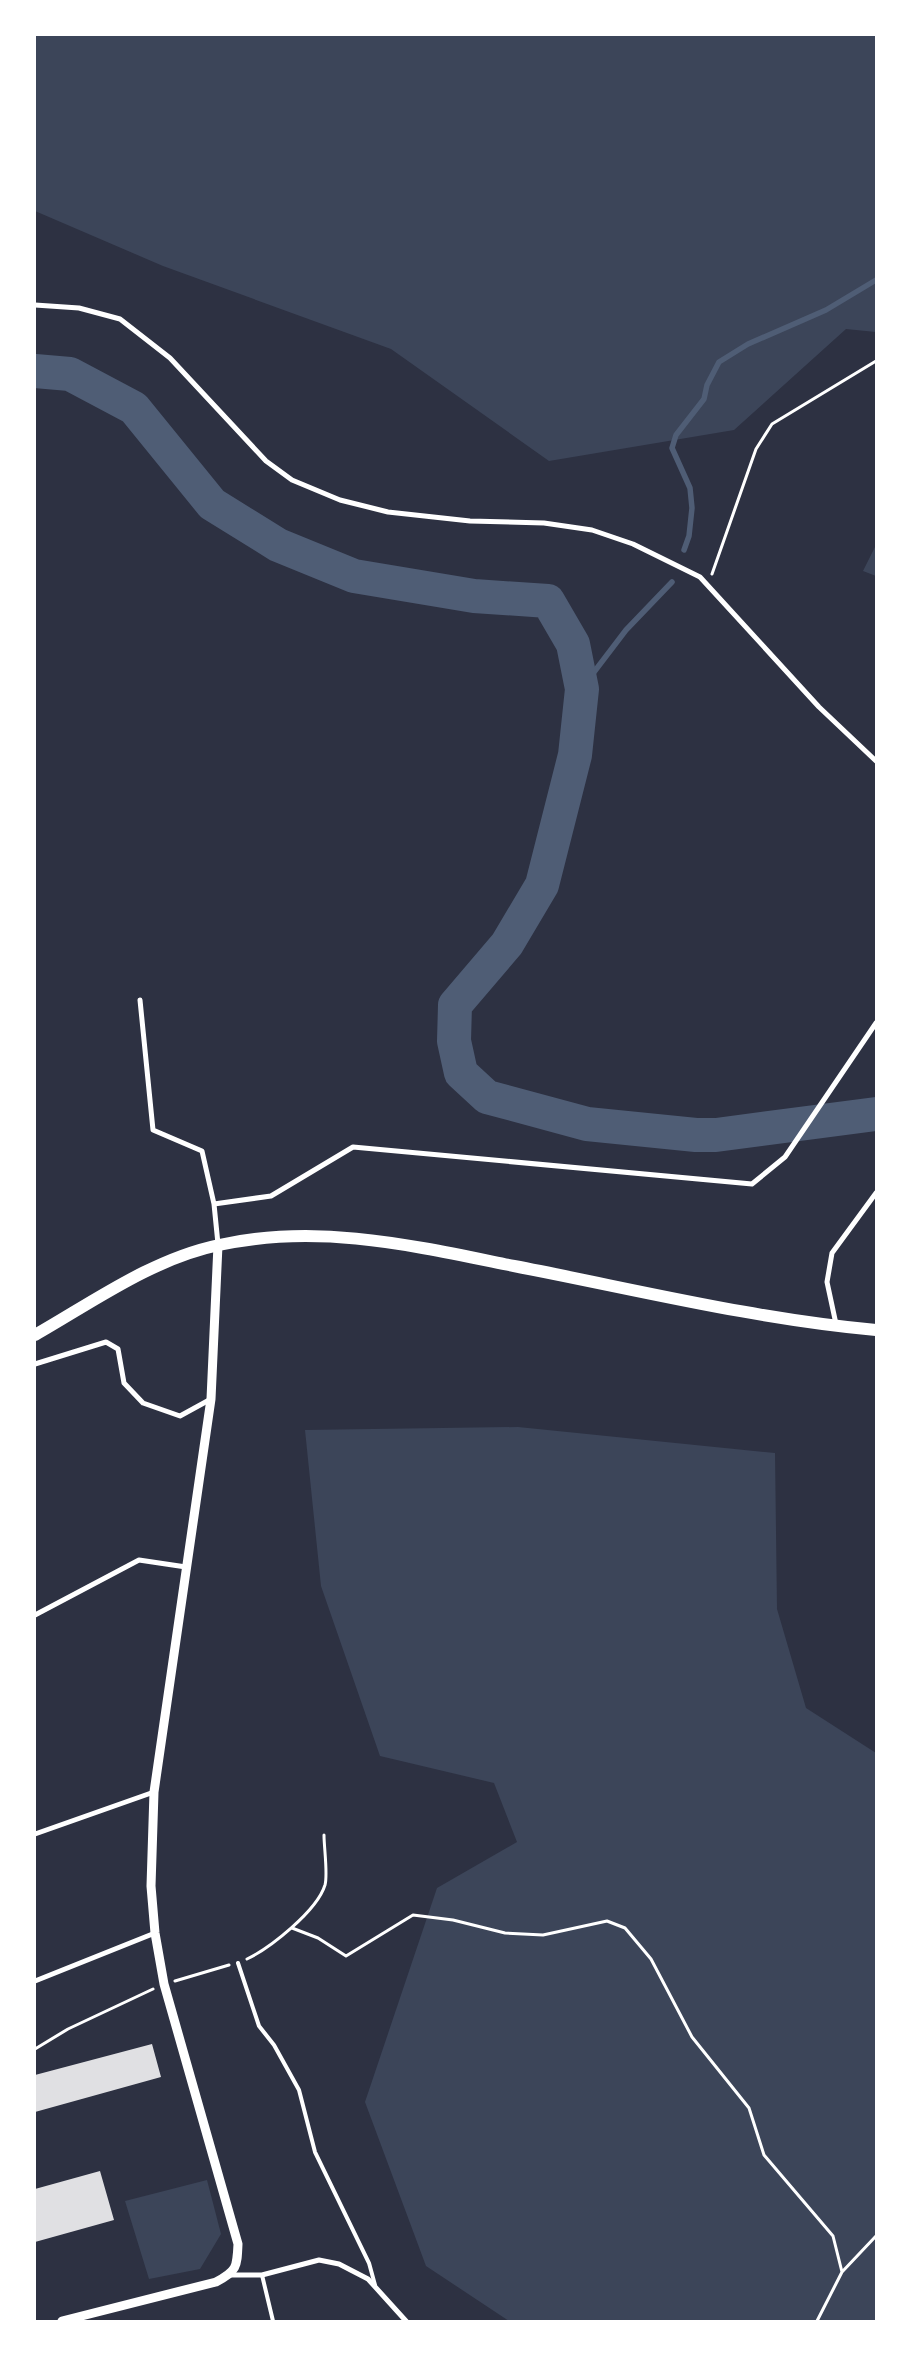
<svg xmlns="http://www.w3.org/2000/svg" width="911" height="2356" viewBox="0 0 911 2356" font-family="Barlow,sans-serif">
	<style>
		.green { fill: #3c4559 }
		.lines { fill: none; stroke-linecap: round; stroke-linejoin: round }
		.stream { stroke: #4f5d75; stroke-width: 5.5 }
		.river { stroke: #4f5d75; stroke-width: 34 }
		.building { fill: #e0e0e3 }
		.path { stroke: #fff; stroke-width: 3 }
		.service { stroke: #fff; stroke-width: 4 }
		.minor { stroke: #fff; stroke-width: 5 }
		.tertiary { stroke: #fff; stroke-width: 9 }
		.primary { stroke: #fff; stroke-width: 12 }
	</style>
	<rect width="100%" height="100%" fill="#2d3142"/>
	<path class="green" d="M35,35H876V332L846,329L734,430L549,461L391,349L163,266L35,211Z
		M876,545V576L863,571Z
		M518,1427L775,1453L777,1609L806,1708L876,1753V2321H509L426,2266L365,2102L437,1888L517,1842L494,1783L380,1756L321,1586L305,1430Z
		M207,2180L221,2234L200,2269L149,2279L125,2201Z"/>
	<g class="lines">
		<path class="stream" d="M684,550L689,536L692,508L690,488L672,448L676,435L704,399L707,385L719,362L748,344L826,310L876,280
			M580,678L591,676L626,630L672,582"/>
		<path class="river" d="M35,371L70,374L134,408L212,504L278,545L354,576L474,596L548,601L573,644L582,689L575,755L542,885L507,944L455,1005L454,1041L461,1073L487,1097L587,1124L696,1135H716L876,1114"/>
	</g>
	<path class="building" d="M152,2044L161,2077L35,2112V2075Z
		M100,2171L114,2220L35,2242V2189Z"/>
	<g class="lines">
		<path class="path" d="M712,574L756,449L772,424L876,361
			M292,1928L318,1938L346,1956L413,1915L453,1920L505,1933L543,1935L607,1921L625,1928L651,1959L692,2037L749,2108L764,2155L833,2236L842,2272
			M247,1959C270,1948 317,1911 325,1885C328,1874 324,1848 324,1835
			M175,1981L229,1965
			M35,2049L68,2029L153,1989
			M817,2321L842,2272L876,2236"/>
		<path class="service" d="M238,1963L259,2026L274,2045L299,2090L315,2152L369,2263L375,2285
			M262,2275L273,2321"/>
		<path class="minor" d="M35,305L79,308L120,319L170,358L266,461L292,480L340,500L388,512L470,521L544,523L592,530L633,544L700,577L819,707L876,761
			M140,1000L153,1130L202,1151L214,1204
			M218,1244L214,1204L271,1196L353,1147L752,1184L785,1157L876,1023
			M836,1324L827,1282L832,1253L876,1193
			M35,1364L106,1342L118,1349L124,1383L143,1403L180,1416L211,1399
			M35,1615L139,1560L186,1567
			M35,1834L154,1792
			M35,1981L155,1933
			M231,2275H262L319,2260L339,2264L368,2279L406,2321"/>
		<path class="tertiary" d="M62,2321L216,2282C237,2271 237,2267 238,2244L164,1984L155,1933L151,1886L154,1792L211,1399L218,1245"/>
		<path class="primary" d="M35,1335C93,1302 152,1259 219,1245C319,1223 415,1246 514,1266C634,1289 754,1319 876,1330"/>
	</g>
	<rect width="911" height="2356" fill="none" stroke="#ffffff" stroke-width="72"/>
</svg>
